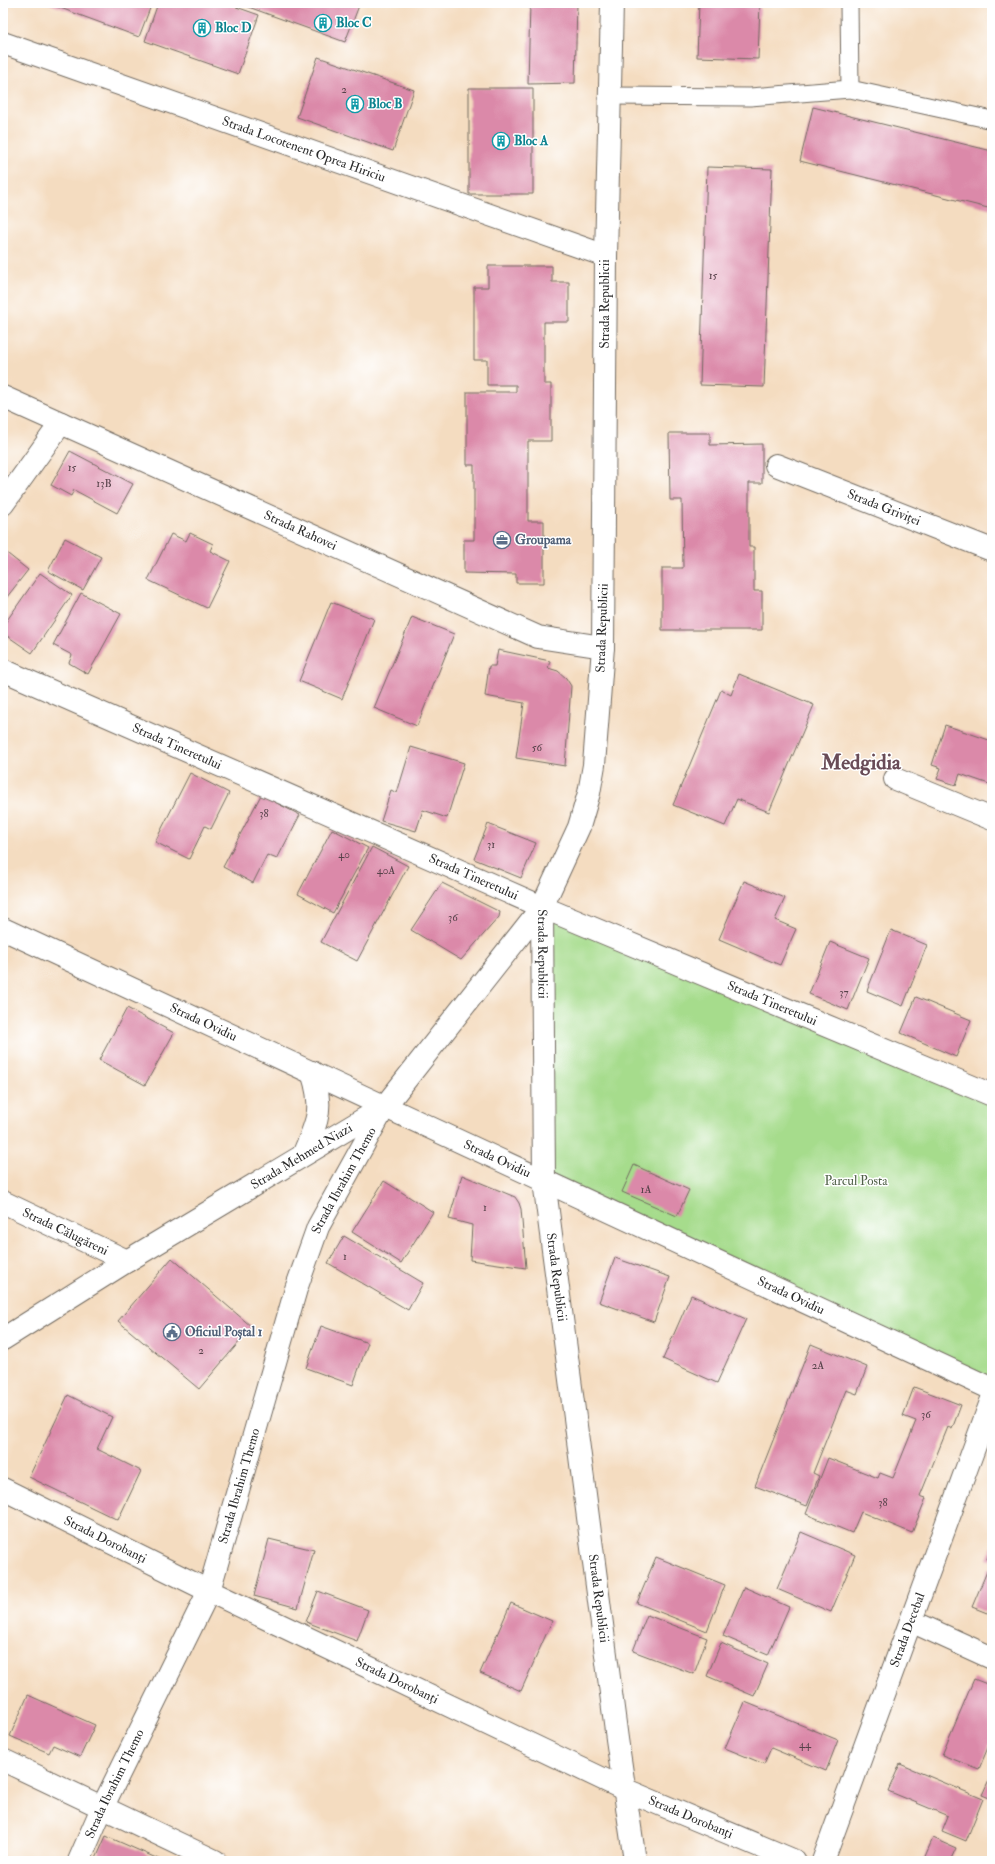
<svg xmlns="http://www.w3.org/2000/svg" width="995" height="1864" viewBox="0 0 995 1864" font-family="'IM FELL Double Pica',serif">
	<style>
		.green { fill: #a6dc8c; stroke: #68845c }
		.building { fill: #db89a9 }
		.lines { fill: none; stroke-linecap: round; stroke-linejoin: round }
		.service-casing { stroke: #71695f; stroke-width: 19 }
		.minor-casing { stroke: #71695f; stroke-width: 24 }
		.secondary-casing { stroke: #71695f; stroke-width: 24 }
		.service { stroke: #fff; stroke-width: 17 }
		.minor { stroke: #fff; stroke-width: 22 }
		.secondary { stroke: #fff; stroke-width: 22 }
		.labels { text-anchor: middle; dominant-baseline: central; stroke-width: 3; stroke-linejoin: round; paint-order: stroke }
		.number-label { font-size: 11px; fill: #57424a }
		.culture-label { font-size: 13px; font-weight: bold; fill: #0d838f; stroke: #fff; text-anchor: start }
		.street-label { font-size: 13px; fill: #2b2b2b; stroke: #fff }
		.service-label { font-size: 13px; font-weight: bold; fill: #4e5e75; stroke: #fff; text-anchor: start }
		.park-label { font-size: 13px; fill: #506048; stroke: #fff }
		.town-label { font-size: 21px; font-weight: bold; fill: #694c57; stroke: #fff }
	</style>
	<rect width="100%" height="100%" fill="#fff"/>
	<filter id="ink" filterUnits="userSpaceOnUse"><feTurbulence type="fractalNoise" baseFrequency=".025" numOctaves="2"/><feDisplacementMap in="SourceGraphic" scale="8" xChannelSelector="R" yChannelSelector="G"/><feConvolveMatrix kernelMatrix="1 2 1 2 8 2 1 2 1" color-interpolation-filters="sRGB"/></filter>
	<filter id="wash" filterUnits="userSpaceOnUse"><feTurbulence type="fractalNoise" baseFrequency=".012" numOctaves="4" result="noise"/><feDisplacementMap in="SourceGraphic" scale="16" xChannelSelector="R" yChannelSelector="G"/><feGaussianBlur stdDeviation="0.9" result="paint"/><feColorMatrix in="noise" values="0 0 0 0 0 0 0 0 0 0 0 0 0 0 0 0 0 1.4 0 .05"/><feComposite in="paint" operator="in"/></filter>
	<g filter="url(#wash)">
		<rect width="100%" height="100%" fill="#f4dcc0"/>
		<path class="green" d="M542,907L992,1095V1389L544,1181Z"/>
		<g id="blocks">
			<path class="building" d="M47,3H152L139,37Z
				M158,3H225L259,15L238,74L145,41Z
				M244,3H360L345,42L243,5Z
				M530,3H577L575,83L528,84Z
				M699,3H760L758,59L697,57Z
				M318,57L414,90L393,151L297,117Z
				M469,88H533V194H469Z
				M813,107L992,151V209L800,161Z
				M707,167L772,169L764,387L700,385Z
				M488,266H552V282H569V322H544V384H551V441H528V521H544V583H516V574L464,573V540H474V465H467V392H516V385H487V360H474V287H488Z
				M669,433H710V445L762,444V483H749V547H754V591H762V630H662V568H683L682,500H670Z
				M70,451L133,484L117,513L74,490L71,496L51,485Z
				M190,533L213,544L210,551L230,561L207,608L148,580L171,534L186,541Z
				M65,538L101,557L83,590L48,571Z
				M3,550L28,570L3,602Z
				M40,573L72,595L32,653L3,633V626Z
				M81,593L121,614L88,674L69,663L72,655L53,645Z
				M331,602L374,619L342,699L299,681Z
				M412,617L454,634L417,726L374,708Z
				M498,650L550,661L548,668L558,671L566,678L571,686L565,766L516,758L524,703L485,696L489,666H495Z
				M739,674L814,705L769,812L737,799L725,826L673,805L721,690L731,695Z
				M945,725L992,741V785L960,774L956,785L937,779L941,768L932,765Z
				M411,747L464,763L447,818L423,810L416,831L381,821L391,790L397,793Z
				M190,773L229,793L211,829L205,826L189,859L155,842Z
				M261,795L300,815L277,859L267,855L253,883L223,867Z
				M488,824L536,843L521,878L474,859Z
				M332,829L368,848L333,913L298,894Z
				M372,847L408,866L357,961L321,942Z
				M744,881L785,898L775,920L796,929L780,965L719,939Z
				M442,883L500,912L499,917L461,960L411,930Z
				M891,930L927,945L903,1006L867,991Z
				M830,942L869,958L848,1010L809,994Z
				M916,997L971,1020L956,1057L901,1033Z
				M127,1008L174,1033L145,1085L99,1060Z
				M634,1165L689,1190L677,1216L622,1192Z
				M462,1175L515,1197L519,1203L521,1209L526,1268L470,1260L472,1225L449,1219Z
				M384,1181L433,1212L401,1263L352,1232Z
				M344,1236L423,1283L408,1310L328,1263Z
				M172,1258L252,1327L199,1389L118,1321Z
				M615,1258L670,1277L654,1322L599,1302Z
				M691,1295L746,1319L717,1383L663,1359Z
				M321,1326L368,1343L353,1385L306,1368Z
				M811,1344L867,1367L857,1394L846,1390L813,1473L819,1476L807,1506L755,1486Z
				M914,1387L961,1405L952,1429L948,1427L920,1496L926,1498L912,1533L861,1512L852,1533L806,1514L828,1458L878,1478L880,1473L893,1478L916,1421L903,1416Z
				M68,1395L112,1417L97,1449L141,1471L118,1520L29,1477Z
				M801,1532L855,1555L831,1612L777,1589Z
				M269,1539L314,1550L298,1608L254,1596Z
				M992,1546V1561L987,1559Z
				M656,1557L725,1585L707,1631L637,1603Z
				M988,1569L992,1570V1615L972,1607Z
				M744,1587L789,1607L768,1655L723,1636Z
				M318,1591L368,1610L357,1641L306,1622Z
				M511,1603L552,1621L521,1691L480,1673Z
				M647,1615L707,1638L694,1674L633,1651Z
				M721,1643L768,1664L754,1696L707,1676Z
				M974,1679L992,1686V1738L979,1769L942,1755Z
				M28,1695L95,1725L80,1757L53,1745L49,1753L10,1736Z
				M745,1702L838,1740L826,1771L771,1748L764,1764L725,1748Z
				M900,1764L983,1799L966,1841L942,1831L948,1816L888,1791Z
				M992,1773V1799L982,1795Z
				M106,1836L163,1861H95Z
				M933,1838L956,1848L950,1861H923Z"/>
		</g>
	</g>
	<g filter="url(#ink)">
		<use href="#blocks" fill-opacity="0" stroke="#71695f" stroke-width="1"/>
		<g class="lines">
			<defs>
				<path id="service" d="M849,3L850,89
					M610,96L750,97L850,89L992,120"/>
				<g id="minor">
					<path id="s1" d="M612,3L606,256L603,647L594,765L589,793L579,827L542,907L992,1095"/>
					<path id="s2" d="M3,43L606,256"/>
					<path id="s3" d="M3,397L538,637L603,647"/>
					<path id="s4" d="M776,465L992,550"/>
					<path d="M3,504L61,423"/>
					<path d="M895,779L992,819"/>
					<path d="M304,1153C318,1120 324,1108 312,1072"/>
					<path id="s5" d="M3,1202L127,1261"/>
					<path id="s6" d="M3,1339L127,1261L384,1107"/>
					<path id="s7" d="M3,1489L209,1591L626,1790L795,1861"/>
					<path d="M911,1621L992,1658"/>
					<path d="M3,1760L215,1861"/>
					<path id="s8" d="M79,1861L102,1808L209,1591L296,1289L318,1227L385,1106"/>
				</g>
				<g id="secondary">
					<path id="s9" d="M3,670L542,907"/>
					<path id="s10" d="M542,907L544,1181L617,1739L635,1861"/>
					<path id="s11" d="M3,929L992,1389"/>
					<path d="M385,1106L542,907"/>
					<path id="s12" d="M823,1861L992,1399"/>
				</g>
			</defs>
			<use href="#service" class="service-casing"/>
			<use href="#minor" class="minor-casing"/>
			<use href="#secondary" class="secondary-casing"/>
			<use href="#service" class="service"/>
			<use href="#minor" class="minor"/>
			<use href="#secondary" class="secondary"/>
		</g>
	</g>
	<defs>
		<symbol id="building-ring" viewBox="-11 -11 22 22"><circle r="9.5" fill="#fff" stroke="#0f9aa8" stroke-width="1.5"/><path d="M-4-6H4V6H1V3H-1V6H-4ZM-2.5-4.3h1.7v1.8h-1.7ZM.8-4.3h1.7v1.8H.8ZM-2.5-1h1.7V.8h-1.7ZM.8-1h1.7V.8H.8Z" fill="#0f9aa8"/></symbol>
		<symbol id="office-ring" viewBox="-11 -11 22 22"><circle r="9.5" fill="#fff" stroke="#5c6f8a" stroke-width="1.5"/><path d="M-6-3h4V-5.5h4V-3h4V5H-6ZM-1-4.5V-3h2v-1.5ZM-6 0V1H6V0Z" fill="#5c6f8a"/></symbol>
		<symbol id="civic-ring" viewBox="-11 -11 22 22"><circle r="9.5" fill="#fff" stroke="#5c6f8a" stroke-width="1.5"/><path d="M-.6-6.5H3V-4.5H.6V-3L4-1V1h2V6H-6V1h2V-1L-.6-3ZM-1.2 2.5V6h2.4V2.5Z" fill="#5c6f8a"/></symbol>
	</defs>
	<g fill-rule="evenodd">
		<use href="#building-ring" x="313" y="13" width="20" height="20"/>
		<use href="#building-ring" x="192" y="18" width="20" height="20"/>
		<use href="#building-ring" x="345" y="94" width="20" height="20"/>
		<use href="#building-ring" x="491" y="131" width="20" height="20"/>
		<use href="#office-ring" x="492" y="530" width="20" height="20"/>
		<use href="#civic-ring" x="162" y="1322" width="20" height="20"/>
	</g>
	<g class="labels">
		<g class="number-label">
			<text x="344" y="89">2</text>
			<text x="713" y="275">15</text>
			<text x="72" y="467">15</text>
			<text x="104" y="483">13B</text>
			<text x="537" y="747">56</text>
			<text x="264" y="813">38</text>
			<text x="491" y="844">31</text>
			<text x="344" y="854">40</text>
			<text x="386" y="870">40A</text>
			<text x="453" y="917">36</text>
			<text x="844" y="992">37</text>
			<text x="646" y="1189">1A</text>
			<text x="485" y="1207">1</text>
			<text x="345" y="1256">1</text>
			<text x="201" y="1350">2</text>
			<text x="818" y="1365">2A</text>
			<text x="926" y="1414">36</text>
			<text x="883" y="1502">38</text>
			<text x="805" y="1744">44</text>
		</g>
		<g class="culture-label">
			<text x="336" y="23">Bloc C</text>
			<text x="215" y="28">Bloc D</text>
			<text x="368" y="104">Bloc B</text>
			<text x="514" y="141">Bloc A</text>
		</g>
		<g class="street-label">
			<text stroke="none"><textPath href="#s2" startOffset="319">Strada Locotenent Oprea Hiriciu</textPath></text>
			<text transform="translate(605 304) rotate(-90)">Strada Republicii</text>
			<text stroke="none"><textPath href="#s4" startOffset="116">Strada Griviței</textPath></text>
			<text stroke="none"><textPath href="#s3" startOffset="326">Strada Rahovei</textPath></text>
			<text transform="translate(602 628) rotate(-88)">Strada Republicii</text>
			<text stroke="none"><textPath href="#s9" startOffset="190">Strada Tineretului</textPath></text>
			<text stroke="none"><textPath href="#s9" startOffset="514">Strada Tineretului</textPath></text>
			<text stroke="none"><textPath href="#s10" startOffset="47">Strada Republicii</textPath></text>
			<text stroke="none"><textPath href="#s1" startOffset="1164">Strada Tineretului</textPath></text>
			<text stroke="none"><textPath href="#s11" startOffset="221">Strada Ovidiu</textPath></text>
			<text stroke="none"><textPath href="#s6" startOffset="350">Strada Mehmed Niazi</textPath></text>
			<text stroke="none"><textPath href="#s11" startOffset="545">Strada Ovidiu</textPath></text>
			<text stroke="none"><textPath href="#s8" startOffset="733">Strada Ibrahim Themo</textPath></text>
			<text stroke="none"><textPath href="#s5" startOffset="69">Strada Călugăreni</textPath></text>
			<text stroke="none"><textPath href="#s10" startOffset="371">Strada Republicii</textPath></text>
			<text stroke="none"><textPath href="#s11" startOffset="869">Strada Ovidiu</textPath></text>
			<text stroke="none"><textPath href="#s8" startOffset="409">Strada Ibrahim Themo</textPath></text>
			<text stroke="none"><textPath href="#s7" startOffset="114">Strada Dorobanți</textPath></text>
			<text stroke="none"><textPath href="#s10" startOffset="695">Strada Republicii</textPath></text>
			<text stroke="none"><textPath href="#s12" startOffset="246">Strada Decebal</textPath></text>
			<text stroke="none"><textPath href="#s7" startOffset="438">Strada Dorobanți</textPath></text>
			<text stroke="none"><textPath href="#s8" startOffset="85">Strada Ibrahim Themo</textPath></text>
			<text stroke="none"><textPath href="#s7" startOffset="762">Strada Dorobanți</textPath></text>
		</g>
		<g class="service-label">
			<text x="515" y="540">Groupama</text>
			<text x="185" y="1332">Oficiul Poștal 1</text>
		</g>
		<g class="park-label">
			<text x="856" y="1181">Parcul Posta</text>
		</g>
		<g class="town-label">
			<text x="861" y="762">Medgidia</text>
		</g>
	</g>
	<rect width="995" height="1864" fill="none" stroke="#fff" stroke-width="16"/>
</svg>
